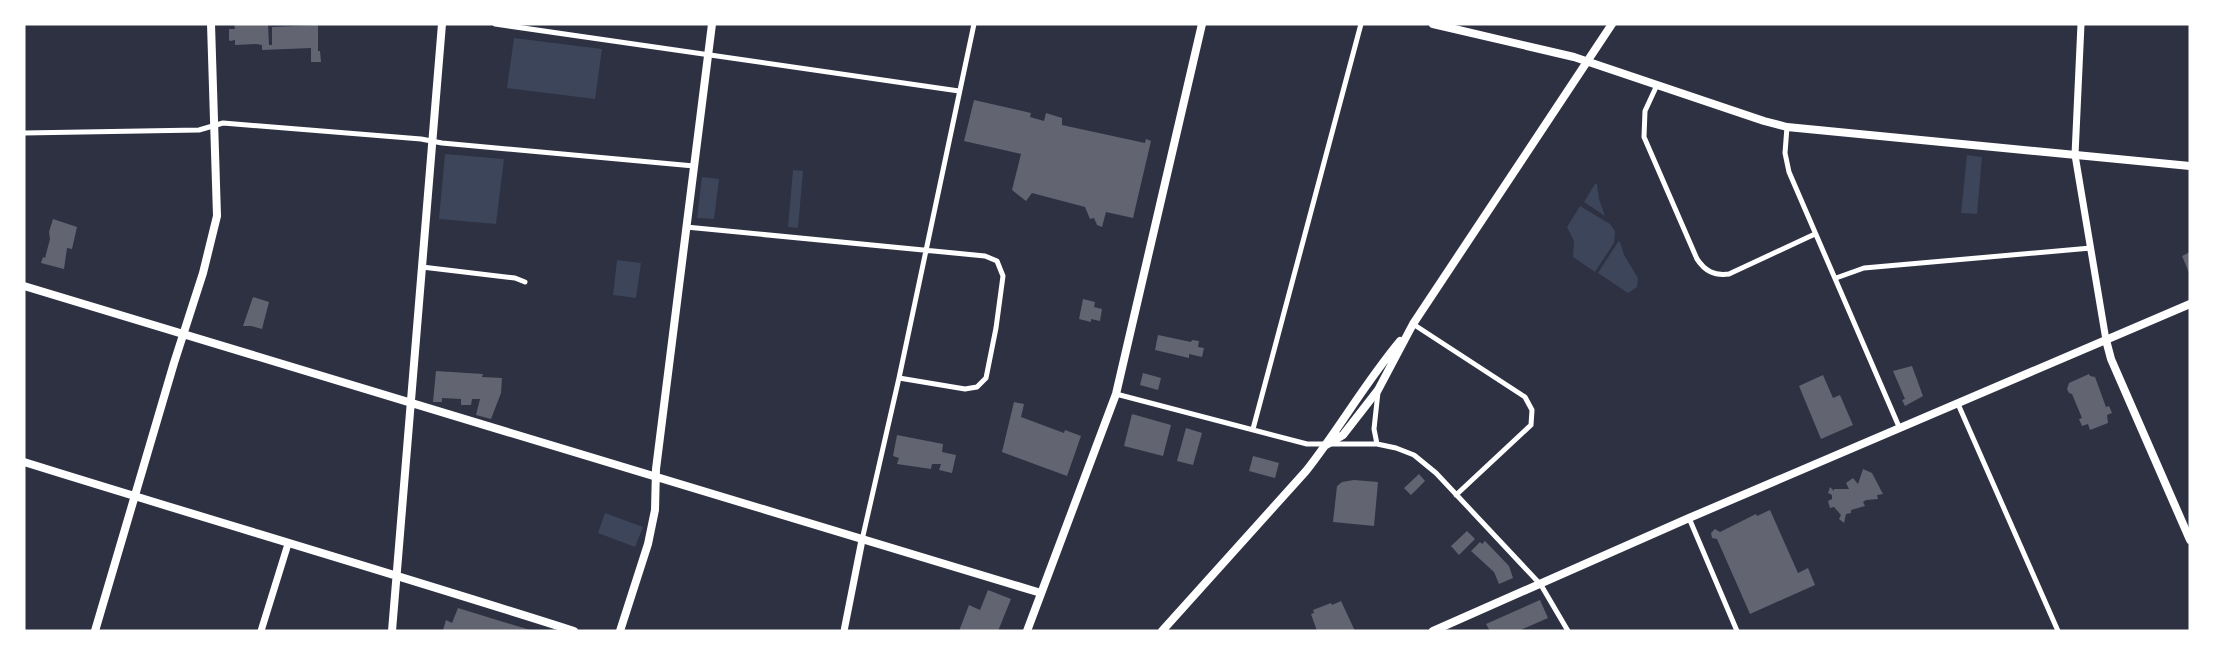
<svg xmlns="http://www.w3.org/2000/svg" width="2214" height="655" viewBox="0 0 2214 655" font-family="Merriweather,serif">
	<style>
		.green { fill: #3c4559 }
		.building { fill: #626471 }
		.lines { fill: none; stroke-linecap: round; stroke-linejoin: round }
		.minor { stroke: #fff; stroke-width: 5 }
		.tertiary { stroke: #fff; stroke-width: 7 }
		.secondary { stroke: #fff; stroke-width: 8 }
		.primary { stroke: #fff; stroke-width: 8 }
	</style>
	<rect width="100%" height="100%" fill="#2d3142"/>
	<path class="green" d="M514,38L602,49L595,99L507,88Z
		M445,154L504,159L496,224L439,219Z
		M1967,155L1982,157L1977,214L1961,213Z
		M793,170L803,171L798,228L788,227Z
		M702,177L719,179L714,219L697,218Z
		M1595,184H1597L1599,199L1605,216L1584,202Z
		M1580,206L1610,224L1615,231L1614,243L1595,272L1573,257L1574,241L1567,227Z
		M1618,242H1620L1624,255L1638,278L1637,287L1628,293L1598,273Z
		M617,260L641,263L636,298L613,295Z
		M605,513L643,527L635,547L598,533Z"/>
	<path class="building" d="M234,24H268L269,45H272V27L318,25V51H320L321,62H311V48L262,50V45L256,44L235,45V40L230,41L229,40V29H235Z
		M974,100L1031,113L1030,117L1044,121L1046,113L1062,118V125L1145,143L1146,139L1151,141L1133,218L1106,212L1102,227L1097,225L1094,218L1090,219L1085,207L1032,193L1026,201L1012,190L1021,154L964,141Z
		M53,219L77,227L72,249L67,248L64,269L41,263L43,257L45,258L50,239L49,232Z
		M2190,252V275L2182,256Z
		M253,297L269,302L262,329L251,326H243Z
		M1083,299L1095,302L1094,307L1102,309L1100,321L1091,319V322L1079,319Z
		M1158,335L1191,342L1192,340L1199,341L1198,347L1204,348L1202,357L1189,354V358L1155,350Z
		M1912,366L1923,396L1905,406L1902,400L1905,399L1893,371Z
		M436,371L483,374L482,377L502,378L501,393L491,419L476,415L480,399H472L471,405H461V399L442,398V402H433Z
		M1143,373L1161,378L1158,390L1140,385Z
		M2089,374L2090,376L2095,377L2106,407L2109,406L2112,413L2107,415L2108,423L2090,430L2088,424L2082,426L2079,419L2082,418L2072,394L2069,393L2067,389L2069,383Z
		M1823,375L1833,398L1840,395L1853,425L1821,439L1799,386Z
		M1014,402L1024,404L1021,417L1064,433L1065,430L1081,436L1067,476L1002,452Z
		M1132,414L1171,425L1163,456L1124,446Z
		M1186,428L1202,433L1193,465L1177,461Z
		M897,435L943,444L942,452L956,455L952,473L939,470L941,464H932L931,469L897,464L899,458L893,456Z
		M1253,456L1279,463L1275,478L1249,471Z
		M1863,469L1872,473L1883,494L1877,495L1878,499L1866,500L1863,502L1865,506L1851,510V513L1846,514L1844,523L1839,519L1841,515L1834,507L1830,508L1828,501L1832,499V495L1828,493L1830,487L1834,491V489H1849L1846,483L1853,478L1858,484Z
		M1419,474L1425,481L1411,495L1404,488Z
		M1354,480L1378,482L1374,526L1333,522L1337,486L1342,482Z
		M1770,510L1798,573L1808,568L1815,585L1750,614L1717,539L1712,538L1711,533L1715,529L1720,532L1756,514L1757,516Z
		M1467,531L1475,539L1459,555L1451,546Z
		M1485,541L1509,566L1513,578L1499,584L1494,572L1471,551L1480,542L1482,544Z
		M988,590L1011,599L998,631H959L969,605L980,610Z
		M1540,600L1548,618L1518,631H1490L1486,624Z
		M1341,601L1355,631H1317L1311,614L1314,613L1313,610L1331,603L1332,605Z
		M458,608L530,630V631L443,630L446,620L452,623Z"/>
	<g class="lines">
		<path class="minor" d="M495,24L959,91
			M1657,85L1645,111L1644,137L1697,259C1705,271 1714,276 1729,274L1815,234
			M1787,127L1785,153L1789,172L1900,429
			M24,133L199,130L223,123L421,139L442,143L694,166
			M686,227L985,256L997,261L1003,276L996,328L986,378L977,387L965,389L899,378
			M422,267L515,278L525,282
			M1836,278L1864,268L2091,248
			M1413,324L1525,397L1532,410L1531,425L1456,495
			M1116,394L1307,444H1377L1396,448L1414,455L1436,473L1541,585L1568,631
			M1958,404L2058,631
			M1253,429L1361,24
			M1377,444L1374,429L1378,392
			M1689,518L1737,631
			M862,540L899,378L974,24"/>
		<path class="tertiary" d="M2081,24L2075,155L2106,340
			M261,631L288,544
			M844,631L862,540"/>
		<path class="secondary" d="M1433,24L1574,57L1764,121L1787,127L2190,166
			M24,286L1041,593
			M2106,340L2111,359L2190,540
			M1326,445L1343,435L1378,390L1413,324L1612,24
			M24,462C207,519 392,573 574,631
			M95,631L174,363L203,273L217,216L211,24
			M392,631L442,24
			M620,631L648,544L655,510L656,469L712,24
			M1162,631L1306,471C1339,429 1365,383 1400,341"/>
		<path class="primary" d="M1027,631L1116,394L1202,24
			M1433,631L1689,518L2190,304"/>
	</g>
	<rect width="2214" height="655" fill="none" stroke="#ffffff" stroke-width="51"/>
</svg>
